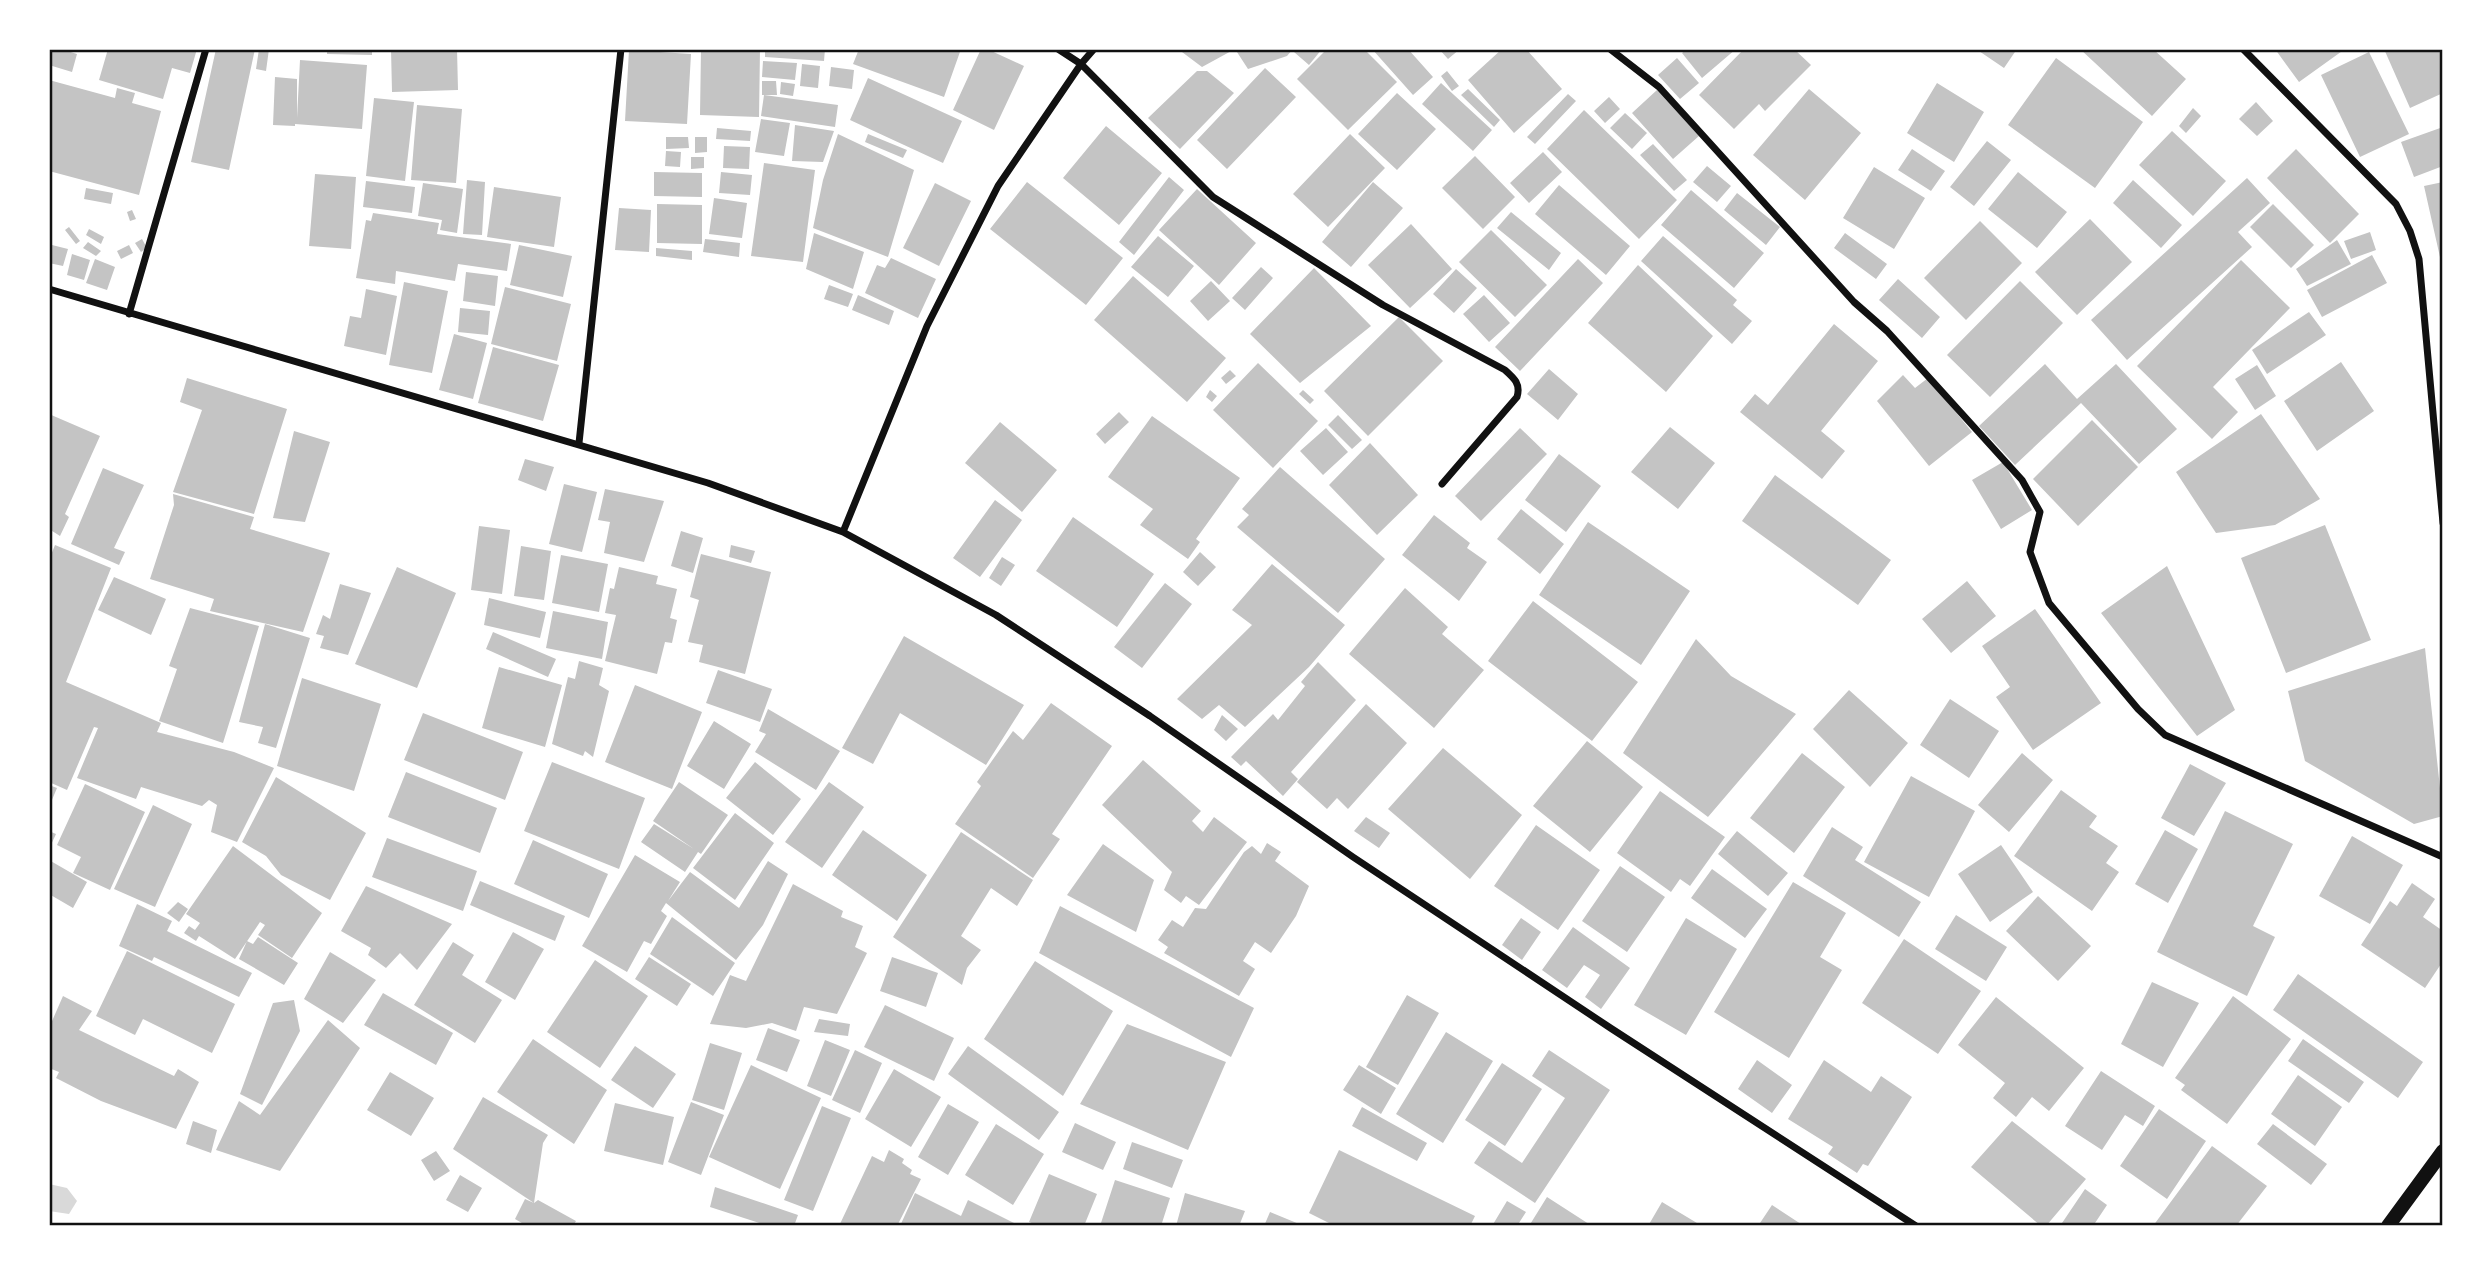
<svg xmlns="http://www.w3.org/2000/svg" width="2492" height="1275" viewBox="0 0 2492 1275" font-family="Signika,sans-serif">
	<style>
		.water { fill: #d9d9d9 }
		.building { fill: #c4c4c4 }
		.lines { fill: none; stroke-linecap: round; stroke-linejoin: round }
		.minor { stroke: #111; stroke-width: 7 }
		.secondary { stroke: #111; stroke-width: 14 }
		.neatline { fill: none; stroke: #111; stroke-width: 2.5 }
	</style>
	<rect width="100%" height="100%" fill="#fff"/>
	<path class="water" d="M49,1184L67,1188L77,1201L69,1214L49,1211Z"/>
	<path class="building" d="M49,49H61L77,54L72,72L49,65Z
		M108,49H197L190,73L172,68L163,99L99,80Z
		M216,49H255L229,170L191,162Z
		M259,49H269L266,71L256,69Z
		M327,49H372V55L327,54Z
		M391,49H457L458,90L392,92Z
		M701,49H760L759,117L700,115Z
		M765,49H825L824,61L765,57Z
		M859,49H961L944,97L853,64Z
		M981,49H987L1024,66L994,130L953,110Z
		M1178,49H1293L1287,56L1248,69L1235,49L1202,67Z
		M1296,49H1322L1309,65L1294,52Z
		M1327,49H1364L1397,82L1348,130L1297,79Z
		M1372,49H1408L1433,77L1413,95Z
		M1439,49H1460L1448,59Z
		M1502,49H1526L1562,89L1514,133L1468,80Z
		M1687,49H1736L1702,78L1682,53Z
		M1744,49H1794L1811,65L1765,111L1759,104L1734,129L1699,95Z
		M1976,49H2017L2004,68Z
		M2080,49H2153L2186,79L2152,116Z
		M2275,49H2345L2299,82Z
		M2384,49H2440L2443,57V93L2410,108Z
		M629,50L691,54L687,124L625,121Z
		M2369,52L2409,134L2360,157L2321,75Z
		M1677,58L1699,83L1680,99L1658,75Z
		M2056,58L2143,122L2095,188L2008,125Z
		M300,60L367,65L362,129L295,124V126L273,125L275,77L297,79V118Z
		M763,61L797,63L795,80L762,77Z
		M802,64L820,66L818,88L800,86Z
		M831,67L854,70L852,89L829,86Z
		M1265,68L1296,97L1227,169L1197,140Z
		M1197,71H1207L1234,93L1180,149L1148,118Z
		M1447,71L1459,86L1452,91L1441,76Z
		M868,78L962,121L943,163L850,120Z
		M49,80L115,98L117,88L135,93L132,103L161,111L139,195L49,171Z
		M762,81H776L777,95H762Z
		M781,82L795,84L793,96L780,94Z
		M1441,83L1492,130L1473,151L1422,104Z
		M1937,83L1984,112L1954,162L1907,133Z
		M1468,89L1500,120L1494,127L1461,95Z
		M1809,89L1861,133L1805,200L1753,155Z
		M1657,90L1699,136L1673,159L1632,113Z
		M1397,93L1436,129L1397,170L1358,134Z
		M1568,94L1576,101L1535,144L1527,137Z
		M764,95L838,105L835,127L761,116Z
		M1609,97L1620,109L1605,123L1594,111Z
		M374,98L414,102L405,181L366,176Z
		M2256,102L2273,121L2257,136L2239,119Z
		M417,105L462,109L456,183L411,180Z
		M2193,108L2201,116L2186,133L2179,126Z
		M1584,110L1677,200L1639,239L1547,149Z
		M1625,113L1647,133L1632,149L1610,128Z
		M761,119L790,123L784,156L755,152Z
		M795,125L834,131L823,162L792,161Z
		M1106,126L1162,173L1119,225L1063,178Z
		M2443,127V166L2414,177L2401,142Z
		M717,128L751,131L750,141L716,139Z
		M2172,131L2226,181L2193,216L2139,165Z
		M838,134L914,170L888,257L813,228L823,180Z
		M868,134L907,150L903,158L865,142Z
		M1350,134L1385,168L1328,227L1293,194Z
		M666,137H688L689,148L666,149Z
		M695,137H707V152L695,153Z
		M1987,141L2011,160L1974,206L1950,187Z
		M1653,144L1687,180L1674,191L1640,155Z
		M724,146L750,147L749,169L723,168Z
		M1912,149L1945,171L1931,191L1898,170Z
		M2296,149L2359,214L2330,243L2267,178Z
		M666,151L681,152L680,167L665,166Z
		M1543,152L1562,172L1529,203L1510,183Z
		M1475,156L1515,197L1483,229L1442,188Z
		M691,157H704V168L691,169Z
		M764,163L815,170L803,262L751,256Z
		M1707,166L1731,186L1717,202L1693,182Z
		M1874,167L1925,198L1894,249L1843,218Z
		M654,172L702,173V197L654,196Z
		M721,172L752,175L750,195L719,193Z
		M2018,172L2067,212L2037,248L1988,209Z
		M315,174L356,177L351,249L309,246Z
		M1169,177L1184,190L1134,255L1119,242Z
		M2247,178L2270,203L2238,232L2252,247L2127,360L2091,320Z
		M467,180L485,182L482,235L463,234Z
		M2133,180L2182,225L2161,248L2113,203Z
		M366,181L415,187L412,213L363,207Z
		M1027,182L1123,258L1086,305L990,229Z
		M1373,182L1403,208L1351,267L1322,242Z
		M2443,182V266H2442L2424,186Z
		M423,183L463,189L457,233L440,230L442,220L418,216Z
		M935,183L971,201L939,266L903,248Z
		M1559,185L1630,246L1606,275L1535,214Z
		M494,187L561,197L554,247L487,237Z
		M86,188L113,193L111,204L84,199Z
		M1197,189L1256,243L1219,285L1159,230Z
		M1691,190L1764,253L1734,288L1661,225Z
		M1737,193L1780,227L1766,245L1724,210Z
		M714,198L747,203L742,238L709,234Z
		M657,204L702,205V244L657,243Z
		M2273,204L2314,245L2291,268L2250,227Z
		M619,208L651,210L649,252L615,250Z
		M132,210L136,219L130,221L127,212Z
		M1511,212L1561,253L1549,270L1497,228Z
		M373,213L439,223L437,234L511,244L507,271L458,264L455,281L396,271L395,284L356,278L366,220L371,221Z
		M2090,219L2132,262L2077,315L2035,272Z
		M1980,221L2022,263L1966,320L1924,278Z
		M1411,224L1452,269L1410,308L1368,265Z
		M69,227L80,241L76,244L65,230Z
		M89,229L104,237L101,244L86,235Z
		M1491,230L1547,285L1515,317L1459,262Z
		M2370,232L2376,250L2351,259L2344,241Z
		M814,233L864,252L853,289L806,269Z
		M1845,233L1887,264L1876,279L1834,248Z
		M1158,236L1194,266L1168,297L1131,267Z
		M1663,236L1737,300L1733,305L1752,321L1732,344L1641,261Z
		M142,239L147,248L141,252L135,243Z
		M705,239L740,243L739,257L703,252Z
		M2337,240L2351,264L2307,286L2296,269Z
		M88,242L101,251L96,256L83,248Z
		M52,245L68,249L63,266L49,263Z
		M129,245L133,253L121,259L117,251Z
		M519,245L572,256L563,297L510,285Z
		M656,248L692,251V260L656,256Z
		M72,254L90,260L84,280L67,275Z
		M2372,255L2387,283L2322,317L2307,290Z
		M891,258L936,279L918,318L865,293L877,265L885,268Z
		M95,259L115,267L107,290L86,283Z
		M1578,259L1603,283L1520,371L1495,347Z
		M2241,260L2290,308L2213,387L2238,412L2212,439L2137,366Z
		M1638,265L1713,336L1666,392L1588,323Z
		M1261,267L1273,278L1245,310L1232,298Z
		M1314,268L1371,326L1300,383L1250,334Z
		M1456,269L1477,288L1454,313L1433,294Z
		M466,272L498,276L495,306L463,301Z
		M1133,276L1226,358L1187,402L1094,320Z
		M1898,279L1940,317L1922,338L1879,300Z
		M1211,281L1230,301L1208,321L1190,301Z
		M2020,281L2063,323L1990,397L1947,355Z
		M404,282L448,291L432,373L389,365Z
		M829,285L853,294L848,307L824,299Z
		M505,287L571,304L557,361L491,344Z
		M366,289L397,296L386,355L344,346L350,316L361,318Z
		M858,295L894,311L889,325L852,310Z
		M1484,295L1510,323L1489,342L1463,314Z
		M460,308L490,311L488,335L458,332Z
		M2309,312L2326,335L2267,374L2252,350Z
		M1399,317L1443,361L1368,436L1324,391Z
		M1834,324L1878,361L1821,431L1845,451L1822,479L1740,412L1755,394L1768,405Z
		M454,334L487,343L473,399L439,390Z
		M493,347L559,365L543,421L478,403Z
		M2341,362L2374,411L2317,451L2284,401Z
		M1258,363L1318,421L1273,468L1213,410Z
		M2045,364L2077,399L2116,364L2177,429L2139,464L2081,403L2015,465L1979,426Z
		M2257,365L2276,396L2255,410L2235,379Z
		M1549,369L1578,394L1558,420L1527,394Z
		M1230,370L1236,376L1226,384L1221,378Z
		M1903,375L1915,388L1928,378L1972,432L1929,466L1877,401Z
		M187,378L287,409L254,514L173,492L202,410L180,402Z
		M1210,390L1217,396L1212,402L1206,397Z
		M1303,390L1314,400L1310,404L1299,394Z
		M1119,412L1129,422L1105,444L1096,434Z
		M49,414L100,436L65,514L69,517L60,536L49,529Z
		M2261,414L2320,499L2275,525L2216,533L2176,472Z
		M1338,415L1362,440L1352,449L1328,425Z
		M1152,416L1240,478L1196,539L1200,542L1188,559L1140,525L1153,509L1108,477Z
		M2092,420L2138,467L2078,526L2033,479Z
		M1000,422L1057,470L1022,512L965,463Z
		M1670,427L1715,463L1678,509L1631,472Z
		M1326,428L1348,452L1323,475L1300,451Z
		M1520,428L1547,454L1481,521L1455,496Z
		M294,431L330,442L305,522L273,518Z
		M1370,443L1418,495L1377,535L1329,485Z
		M1559,454L1601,486L1566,532L1525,500Z
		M525,459L554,467L546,491L518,480Z
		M2003,462L2032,510L2001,529L1972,480Z
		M1280,467L1385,559L1338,613L1237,527L1249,515L1242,509Z
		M103,468L144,485L114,548L125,552L119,565L71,544Z
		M1775,475L1891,560L1858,605L1742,521Z
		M564,484L597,492L582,552L549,544Z
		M605,489L664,501L644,562L604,553L610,522L598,520Z
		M173,494L254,517L250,529L330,553L303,632L210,611L214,599L150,579L174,505Z
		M995,500L1022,520L980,577L953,558Z
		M1521,509L1564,544L1540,574L1497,539Z
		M1434,515L1470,543L1467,548L1487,562L1459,601L1402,555Z
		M1073,517L1154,574L1117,627L1036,571Z
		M1588,522L1690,591L1641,665L1539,595Z
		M2325,525L2371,640L2286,673L2241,558Z
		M479,526L510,530L502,594L471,590Z
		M681,531L703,538L693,573L671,566Z
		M55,545L111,568L66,682L161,723L157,732L234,752L274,768L237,842L211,832L217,805L209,800L202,806L141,787L136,799L77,778L98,728L94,727L67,790L49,782V560Z
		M731,545L755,551L751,563L729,557Z
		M521,546L551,551L544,600L514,596Z
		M1200,552L1216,567L1198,586L1183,572Z
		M701,554L771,572L745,674L699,662L703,645L688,642L699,600L690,597Z
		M561,555L608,564L599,612L552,603Z
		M1002,557L1015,565L1001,586L989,578Z
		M1272,564L1345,625L1309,667L1245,727L1219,705L1202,719L1177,699L1252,625L1232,610Z
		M2167,566L2235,710L2197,736L2101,613Z
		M397,567L456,593L417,688L355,664Z
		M619,567L658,576L656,584L677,589L670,618L677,620L672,643L665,642L657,674L605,661L616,615L605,613L610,588L614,589Z
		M114,577L166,599L151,635L98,610Z
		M1967,581L1996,616L1951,653L1922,619Z
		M1165,583L1192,604L1142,668L1114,647Z
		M340,584L371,593L348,655L320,648L324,636L316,634L323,615L330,619Z
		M1405,588L1448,627L1442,634L1484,670L1434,728L1349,654Z
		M489,598L546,612L540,638L484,625Z
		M1533,601L1638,682L1592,741L1488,661Z
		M190,608L259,626L223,743L159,721L177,669L169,666Z
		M2035,609L2101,703L2033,750L1996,697L2010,687L1982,646Z
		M553,611L608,622L602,659L546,648Z
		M265,624L310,638L276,748L258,743L263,727L239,722Z
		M493,632L556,659L548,677L486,649Z
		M904,636L1024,705L986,765L900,713L873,764L842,748Z
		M1696,639L1731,676L1796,714L1708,817L1623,753Z
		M2425,648L2443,816L2414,824L2305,761L2288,691Z
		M579,661L603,668L599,685L609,691L593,757L585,751L583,756L552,744L568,677L575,679Z
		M1318,662L1356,700L1291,772L1298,779L1283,796L1246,761L1241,766L1231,757L1273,714L1278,720L1305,686L1301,682Z
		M499,667L562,685L545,747L482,728Z
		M718,670L772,689L760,722L706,703Z
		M302,678L381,704L354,791L277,766Z
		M635,685L702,712L672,789L605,762Z
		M1849,690L1908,743L1870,787L1813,729Z
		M1950,699L1999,731L1969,778L1920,745Z
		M1051,703L1112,746L1052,834L1060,839L1033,878L955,824L981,786L977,782L1013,731L1023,740Z
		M1366,704L1407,743L1348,809L1337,798L1327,809L1297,782Z
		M768,709L840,751L816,790L755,752L766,734L759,731Z
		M423,713L523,752L505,800L404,760Z
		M1222,715L1238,729L1226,741L1214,730Z
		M714,721L751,744L724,789L687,766Z
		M1587,741L1643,787L1590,852L1533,806Z
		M1443,748L1522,815L1470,879L1388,809Z
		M1802,753L1845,787L1794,853L1750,818Z
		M2022,753L2053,780L2009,832L1978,805Z
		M1143,760L1201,811L1192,821L1203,832L1214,817L1247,842L1199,905L1186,896L1181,903L1164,890L1172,872L1102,805Z
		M552,762L645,798L619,869L524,831Z
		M755,762L801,799L773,835L726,798Z
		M2190,764L2226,783L2194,836L2161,818Z
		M406,772L497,808L480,853L388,817Z
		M1911,776L1975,811L1929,897L1864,862Z
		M276,777L366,833L330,900L281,875L266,856L242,842Z
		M679,782L728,815L701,854L698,852L685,872L641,842L654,824L694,849L653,821Z
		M829,782L864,807L822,868L785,842Z
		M85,784L145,812L110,890L73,873L81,857L57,845Z
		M49,785L57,788L49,807Z
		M2061,790L2097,816L2089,827L2118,846L2106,863L2119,872L2092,911L2014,856Z
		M1660,791L1725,837L1690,886L1680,879L1671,892L1617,853Z
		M153,805L192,824L155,907L114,889Z
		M2225,811L2293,844L2253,926L2275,937L2247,996L2157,952Z
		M735,813L774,843L735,900L693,868Z
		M1366,817L1390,833L1379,848L1354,831Z
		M1536,825L1600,870L1558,930L1494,886Z
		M1832,827L1863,847L1855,860L1921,902L1899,937L1803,876Z
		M863,830L927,875L897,921L832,875Z
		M2165,830L2198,849L2168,903L2135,884Z
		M49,831L56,834L49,849Z
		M1737,831L1788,873L1768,896L1718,854Z
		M961,832L1033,880L1017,906L991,888L961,936L981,950L967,968L962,985L893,937Z
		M2352,836L2403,865L2370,924L2319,896Z
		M387,838L477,871L463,911L372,877Z
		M533,840L608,874L589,918L514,884Z
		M1267,843L1281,852L1275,861L1309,886L1296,916L1271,953L1255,942L1243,961L1255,969L1239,996L1164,953L1168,947L1158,940L1172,920L1183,927L1195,908L1206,909L1244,852L1252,846L1261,854Z
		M1103,844L1154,880L1136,932L1067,895Z
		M2001,845L2033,892L1990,922L1958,874Z
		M233,846L322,913L292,958L258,935L265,925L260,922L235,959L199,936L196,941L184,933L189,926L195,930L200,923L186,914Z
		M635,855L680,882L668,901L690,872L739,908L768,861L788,874L763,925L736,960L666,903L661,911L667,916L651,944L644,941L627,972L582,946Z
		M49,860L87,882L73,908L49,894Z
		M1620,866L1665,897L1627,952L1582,921Z
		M1712,869L1767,909L1745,938L1691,898Z
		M480,881L565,916L555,941L470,905Z
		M1793,882L1846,913L1820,957L1842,970L1789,1058L1714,1012Z
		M2412,883L2435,899L2423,917L2443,931V961L2425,988L2361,945L2390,901L2397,906Z
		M793,884L843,911L841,917L863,926L855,947L867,953L837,1014L804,1007L796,1031L772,1023L746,1028L710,1024L730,975L746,981Z
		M366,886L452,924L417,970L400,953L386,968L368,955L371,948L341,931Z
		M2038,896L2091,946L2058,981L2006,931Z
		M178,902L188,909L179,922L167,913Z
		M137,904L172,921L167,931L252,973L239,997L154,957L152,961L119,946Z
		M1060,906L1254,1008L1231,1057L1039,953Z
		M1956,915L2007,947L1986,981L1935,949Z
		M672,917L735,963L713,996L650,954Z
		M1521,918L1541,932L1522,960L1502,945Z
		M1686,918L1737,949L1686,1035L1634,1005Z
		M1573,927L1630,968L1601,1009L1585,997L1600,975L1584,965L1567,988L1542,970Z
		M513,932L544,949L515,1000L485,982Z
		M258,937L298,963L284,985L239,959L247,941L253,944Z
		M1904,939L1981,991L1938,1054L1862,1003Z
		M453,942L474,955L462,975L502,1000L475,1043L414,1005Z
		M127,951L235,1004L212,1053L143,1019L135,1035L96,1016Z
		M330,952L376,980L343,1023L304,999Z
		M649,957L691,984L677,1006L635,979Z
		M892,957L938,973L926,1007L880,991Z
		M595,960L648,996L600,1068L547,1032Z
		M1035,961L1113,1011L1063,1096L984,1039Z
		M2298,974L2423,1062L2398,1098L2273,1010Z
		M2152,982L2199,1003L2163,1067L2121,1044Z
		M383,993L453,1033L436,1065L364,1025Z
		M1407,995L1439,1013L1398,1085L1366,1067Z
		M63,996L92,1011L79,1030L174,1076L178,1069L199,1082L176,1129L101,1101L56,1078L59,1072L49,1068V1028Z
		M2233,996L2291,1039L2227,1124L2181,1090L2185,1085L2175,1078Z
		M1996,997L2084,1068L2049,1111L2032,1097L2016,1117L1993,1098L2005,1083L1958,1045Z
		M294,1000L300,1031L262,1105L240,1094L273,1003Z
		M885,1005L954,1038L934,1081L864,1047Z
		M819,1019L850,1024L848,1036L814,1032Z
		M328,1020L360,1048L280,1171L216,1150L239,1101L260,1115Z
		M1127,1024L1226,1062L1188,1150L1080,1104Z
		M768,1028L800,1040L787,1072L756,1060Z
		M1446,1032L1493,1061L1443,1143L1396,1114Z
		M533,1039L607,1090L574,1144L497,1092Z
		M2303,1039L2364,1082L2349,1103L2288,1061Z
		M825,1040L850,1050L831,1096L807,1086Z
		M710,1043L742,1053L724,1110L692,1100Z
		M635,1046L676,1074L653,1108L611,1080Z
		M968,1046L1059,1112L1039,1140L948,1074Z
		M855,1050L882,1063L860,1113L832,1100Z
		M1549,1050L1610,1090L1535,1203L1474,1163L1489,1141L1522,1163L1565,1098L1532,1076Z
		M1757,1060L1792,1085L1772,1113L1738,1089Z
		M1824,1060L1871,1092L1881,1076L1912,1097L1868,1166L1863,1164L1857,1173L1828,1154L1833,1147L1788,1119Z
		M1502,1063L1542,1089L1505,1146L1465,1120Z
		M751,1065L821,1098L780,1189L709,1157Z
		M1359,1065L1396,1088L1381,1114L1343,1090Z
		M894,1069L941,1097L911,1147L865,1119Z
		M2101,1071L2155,1106L2143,1126L2125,1115L2102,1150L2065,1126Z
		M390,1072L434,1098L411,1136L367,1110Z
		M2298,1075L2342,1107L2315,1146L2271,1114Z
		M483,1097L548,1135L543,1143L534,1203L453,1149Z
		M691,1102L724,1115L701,1175L668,1162Z
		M615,1103L674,1117L663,1165L604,1151Z
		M948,1104L979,1122L948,1175L918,1157Z
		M822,1106L851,1118L813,1211L784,1200Z
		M1362,1107L1427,1143L1417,1161L1352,1126Z
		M2159,1109L2206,1141L2167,1199L2120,1166Z
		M193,1121L217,1130L211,1153L186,1144Z
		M2012,1121L2086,1179L2046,1226H2041L1971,1167Z
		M1075,1123L1116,1142L1103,1170L1062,1152Z
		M996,1124L1044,1154L1013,1205L965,1175Z
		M2273,1124L2327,1164L2311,1185L2257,1144Z
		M1132,1142L1183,1160L1172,1188L1123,1169Z
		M2212,1146L2267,1186L2236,1226H2153Z
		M889,1150L904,1159L902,1163L912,1170L910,1174L921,1179L897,1226H839L872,1156L884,1162Z
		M1339,1150L1475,1216L1470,1226H1335L1309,1213Z
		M436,1151L450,1171L434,1181L421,1160Z
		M1049,1174L1097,1194L1084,1226H1039L1029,1222Z
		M460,1175L482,1188L468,1212L446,1200Z
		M1115,1180L1170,1198L1161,1226H1100Z
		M715,1187L798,1215L794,1226H769L710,1207Z
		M2085,1189L2107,1205L2093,1226H2060Z
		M915,1193L961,1216L968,1200L1016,1224L1015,1226H900Z
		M1185,1193L1245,1211L1239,1226H1176Z
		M1547,1197L1592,1226H1529Z
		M525,1199L534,1203L538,1200L576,1221L573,1226H527L515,1219Z
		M1507,1201L1526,1212L1517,1226H1492Z
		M1662,1202L1702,1226H1648Z
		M1772,1205L1804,1226H1758Z
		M1270,1212L1304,1226H1264Z"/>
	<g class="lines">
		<path class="minor" d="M1058,49L1081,64L1213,197L1383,305L1505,370C1514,378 1521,384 1517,397L1442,484
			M1610,49L1659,87L1854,302L1887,331L2022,480L2040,512L2030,552L2049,603L2138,709L2165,735L2443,857
			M2243,49L2396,204L2410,231L2419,259L2443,523
			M49,289L708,483L843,532L996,615L1150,716L1353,857L1612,1029L1916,1226
			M129,314L206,49
			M579,443L621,49
			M843,532L927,326L998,186L1081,64L1094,49"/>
		<path class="secondary" d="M2388,1226L2443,1151"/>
	</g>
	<rect width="2492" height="1275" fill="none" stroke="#ffffff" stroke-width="102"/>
	<rect x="51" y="51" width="2390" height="1173" class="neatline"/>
</svg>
